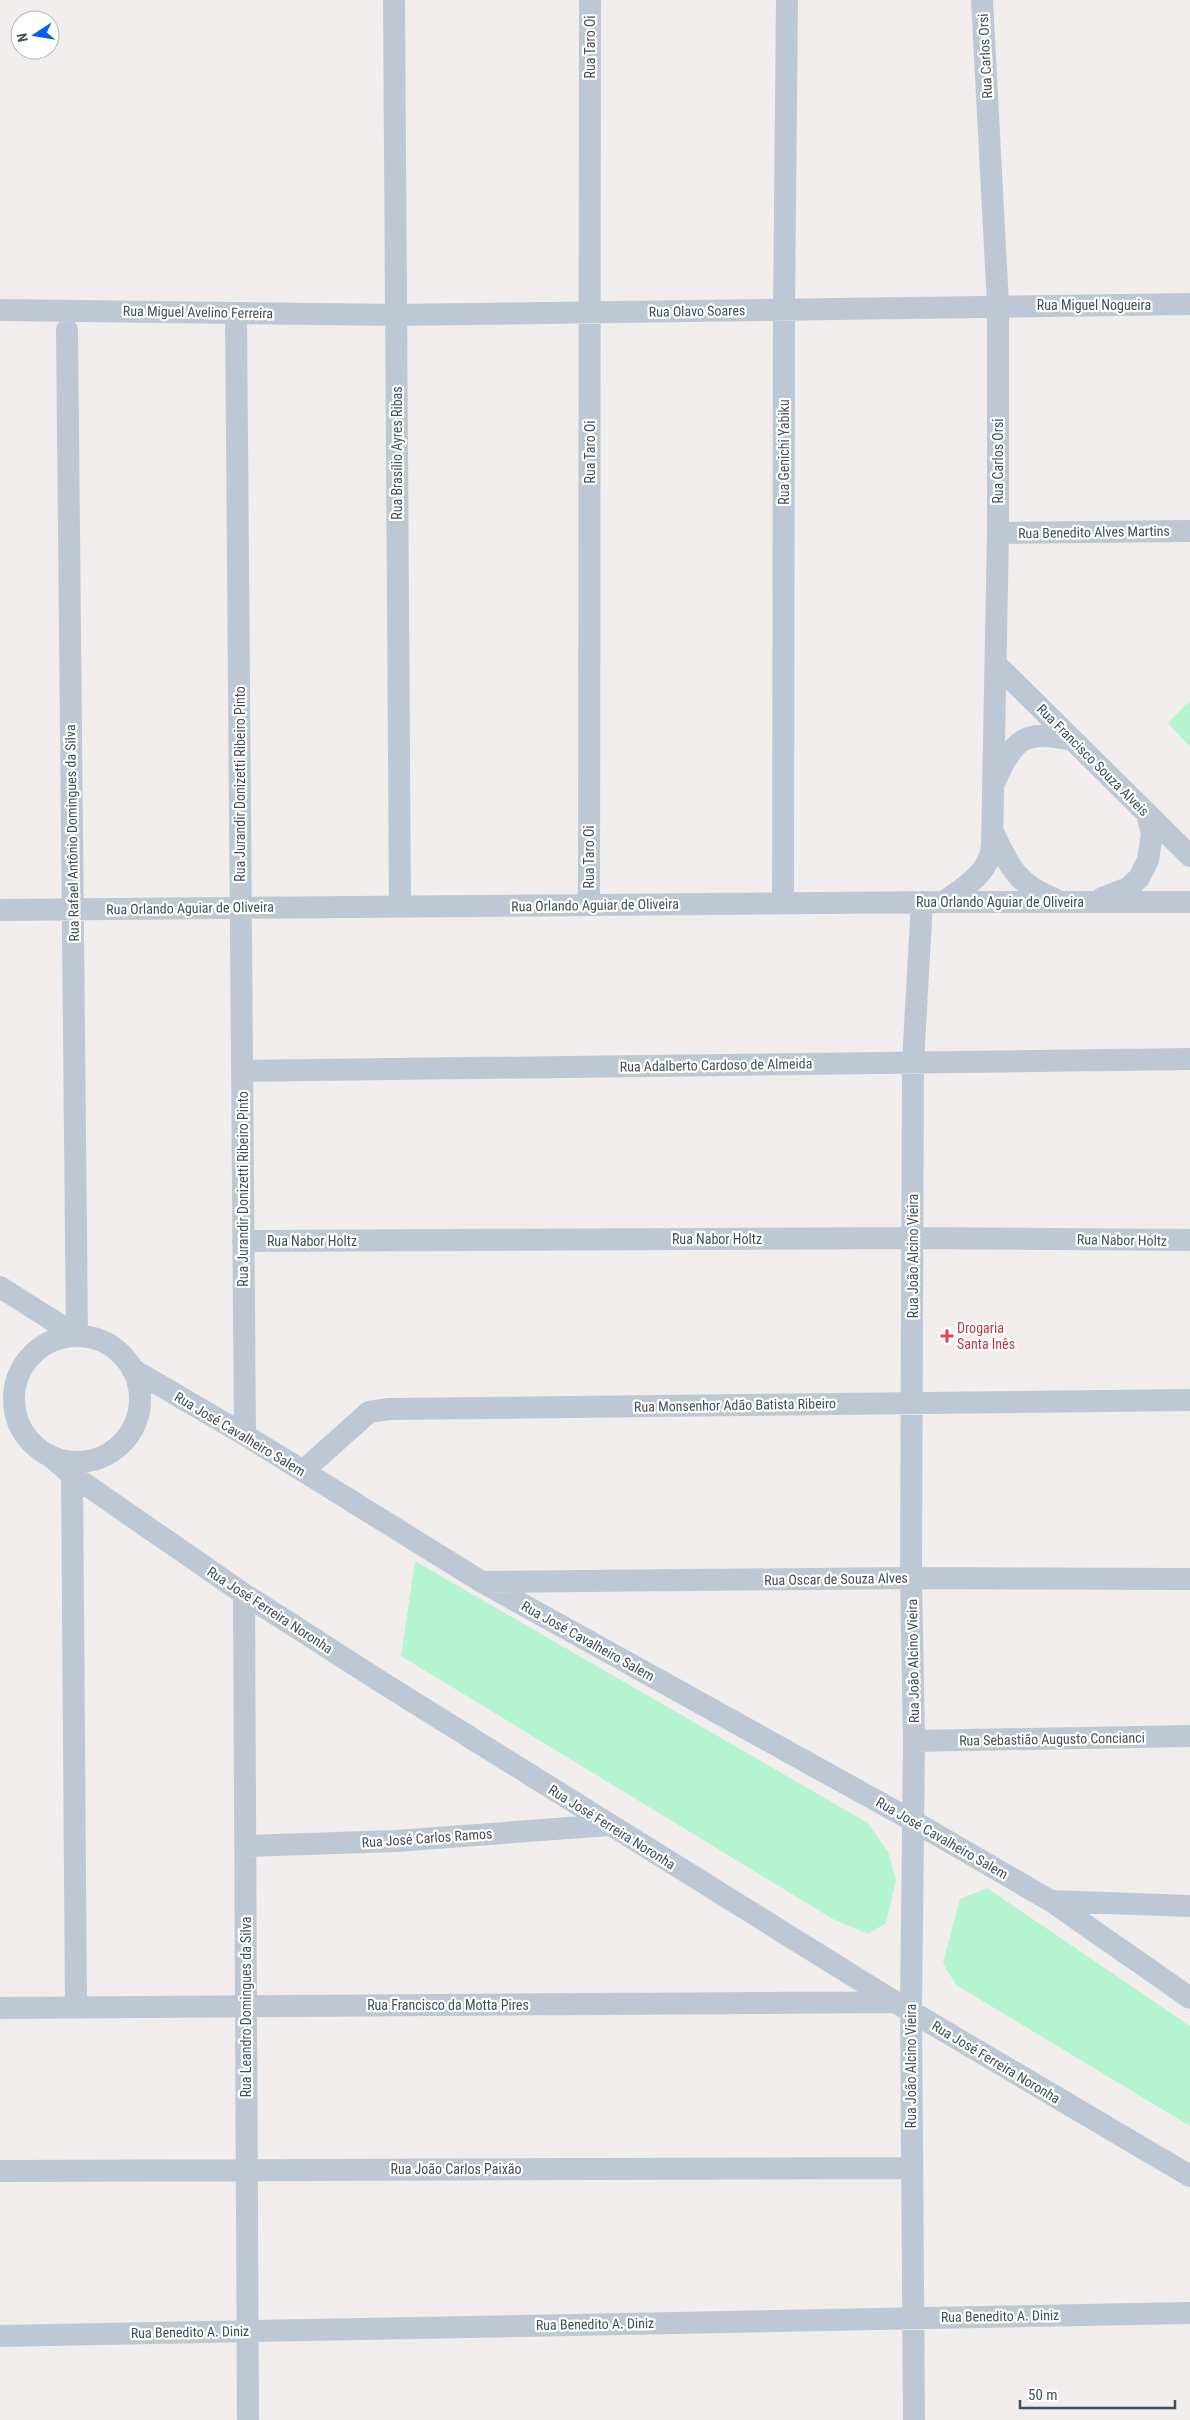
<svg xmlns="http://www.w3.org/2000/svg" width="1190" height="2420" viewBox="0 0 1190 2420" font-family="'Roboto Condensed',sans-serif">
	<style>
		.green { fill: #b5f4d1 }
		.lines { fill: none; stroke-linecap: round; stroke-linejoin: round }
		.street { stroke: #bec8d4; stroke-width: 22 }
		.health-dot { fill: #e0444e; stroke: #fff; stroke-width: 2 }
		.labels { text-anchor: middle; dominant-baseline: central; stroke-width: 4.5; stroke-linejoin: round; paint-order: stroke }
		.street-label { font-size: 14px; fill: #434f5c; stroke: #fff }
		.health-label { font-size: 14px; fill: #be3a42; stroke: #fff; text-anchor: start }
	</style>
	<rect width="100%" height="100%" fill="#f0edec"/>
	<path class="green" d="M1190,701V747L1168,723Z
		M415,1561L868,1823L888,1852L896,1880L886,1923L868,1934L833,1919L401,1656Z
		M987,1888L1190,2026V2126L956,1985L943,1963L960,1899Z"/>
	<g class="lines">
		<path class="street" d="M394,0L400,907
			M0,310L396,315L1190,304
			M236,313L245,1435
			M67,330L77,1336
			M998,533L1190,531
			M996,664L1190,856
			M995,781C1014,738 1026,729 1072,740
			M993,832C1009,866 1017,885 1055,899
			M1102,898L1128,888L1139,878L1148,860L1152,834L1147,813
			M944,902C965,886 989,874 992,846L998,533V305L982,0
			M783,903L784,310L787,0
			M589,905L590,0
			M0,910L944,902H1190
			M242,1071L1190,1059
			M243,1241L913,1238L1190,1240
			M0,1287L77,1336
			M14 1399a63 63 0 1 1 126 0a63 63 0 1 1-126 0Z
			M132,1369L245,1435L482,1582L913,1821L1051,1901L1190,1998
			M49,1455L72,1475L244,1594L386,1685L895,2002L1190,2176
			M303,1471L369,1412L389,1409L1190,1400
			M72,1475L76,2008
			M483,1582L911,1578L1190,1579
			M244,1594L248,2420
			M914,1741L1190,1736
			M245,1846L396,1841L609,1825
			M1051,1901L1190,1906
			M0,2008L895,2002
			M0,2171L912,2168
			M0,2336L1190,2313
			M914,2420L911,2011L914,1741L911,1578L913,1062L922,902"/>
	</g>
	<path class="health-dot" d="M944.5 1328.5h5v5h5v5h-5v5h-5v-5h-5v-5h5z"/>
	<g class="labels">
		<g class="street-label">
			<text transform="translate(590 47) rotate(-90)">Rua Taro Oi</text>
			<text transform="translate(985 56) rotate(-93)">Rua Carlos Orsi</text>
			<text x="1094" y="305">Rua Miguel Nogueira</text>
			<text transform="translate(697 311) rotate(-1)">Rua Olavo Soares</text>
			<text transform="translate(198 312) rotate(1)">Rua Miguel Avelino Ferreira</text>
			<text transform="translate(590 452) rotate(-90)">Rua Taro Oi</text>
			<text transform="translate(784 452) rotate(-90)">Rua Genichi Yabiku</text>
			<text transform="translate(397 453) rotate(-90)">Rua Brasílio Ayres Ribas</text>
			<text transform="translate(998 461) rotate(-90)">Rua Carlos Orsi</text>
			<text transform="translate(1094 532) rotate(-1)">Rua Benedito Alves Martins</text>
			<text transform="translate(1093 760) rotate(45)">Rua Francisco Souza Alveis</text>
			<text transform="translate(240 784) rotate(-90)">Rua Jurandir Donizetti Ribeiro Pinto</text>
			<text transform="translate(72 833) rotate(-91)">Rua Rafael Antônio Domingues da Silva</text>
			<text transform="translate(589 857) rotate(-90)">Rua Taro Oi</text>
			<text x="1000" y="902">Rua Orlando Aguiar de Oliveira</text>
			<text transform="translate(595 905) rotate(-1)">Rua Orlando Aguiar de Oliveira</text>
			<text transform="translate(190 908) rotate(-1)">Rua Orlando Aguiar de Oliveira</text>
			<text transform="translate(716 1065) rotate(-1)">Rua Adalberto Cardoso de Almeida</text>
			<text transform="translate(243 1189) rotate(-90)">Rua Jurandir Donizetti Ribeiro Pinto</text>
			<text x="717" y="1239">Rua Nabor Holtz</text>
			<text transform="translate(1122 1240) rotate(1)">Rua Nabor Holtz</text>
			<text x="312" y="1241">Rua Nabor Holtz</text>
			<text transform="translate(913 1256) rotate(-90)">Rua João Alcino Vieira</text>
			<text transform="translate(735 1405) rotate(-1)">Rua Monsenhor Adão Batista Ribeiro</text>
			<text transform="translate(240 1434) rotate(31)">Rua José Cavalheiro Salem</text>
			<text transform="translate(836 1579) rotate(-1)">Rua Oscar de Souza Alves</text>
			<text transform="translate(270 1610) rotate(33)">Rua José Ferreira Noronha</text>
			<text transform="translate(588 1641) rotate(29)">Rua José Cavalheiro Salem</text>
			<text transform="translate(913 1661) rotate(-91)">Rua João Alcino Vieira</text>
			<text transform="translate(1052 1739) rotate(-1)">Rua Sebastião Augusto Concianci</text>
			<text transform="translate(612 1827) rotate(32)">Rua José Ferreira Noronha</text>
			<text transform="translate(427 1838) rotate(-4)">Rua José Carlos Ramos</text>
			<text transform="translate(942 1838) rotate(30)">Rua José Cavalheiro Salem</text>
			<text x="448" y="2005">Rua Francisco da Motta Pires</text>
			<text transform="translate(246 2007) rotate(-90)">Rua Leandro Domingues da Silva</text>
			<text transform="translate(996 2062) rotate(31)">Rua José Ferreira Noronha</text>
			<text transform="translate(911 2066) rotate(-90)">Rua João Alcino Vieira</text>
			<text x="456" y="2169">Rua João Carlos Paixão</text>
			<text transform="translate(1000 2316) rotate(-1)">Rua Benedito A. Diniz</text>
			<text transform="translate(595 2324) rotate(-1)">Rua Benedito A. Diniz</text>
			<text transform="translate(190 2332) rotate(-1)">Rua Benedito A. Diniz</text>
		</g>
		<g class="health-label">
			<text x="957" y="1328">Drogaria<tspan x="957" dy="16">Santa Inês</tspan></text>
		</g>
	</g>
	<g transform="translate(35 35) rotate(258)"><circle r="24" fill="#ffffff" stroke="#b4b9be"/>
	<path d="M0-4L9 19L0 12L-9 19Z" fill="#045ef2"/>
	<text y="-8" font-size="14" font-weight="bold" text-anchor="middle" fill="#434f5c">N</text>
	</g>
	<path d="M1020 2400v8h155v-8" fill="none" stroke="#434f5c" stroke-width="2.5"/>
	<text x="1028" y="2400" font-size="15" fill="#434f5c" stroke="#ffffff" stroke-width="4" paint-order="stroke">50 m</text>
</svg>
